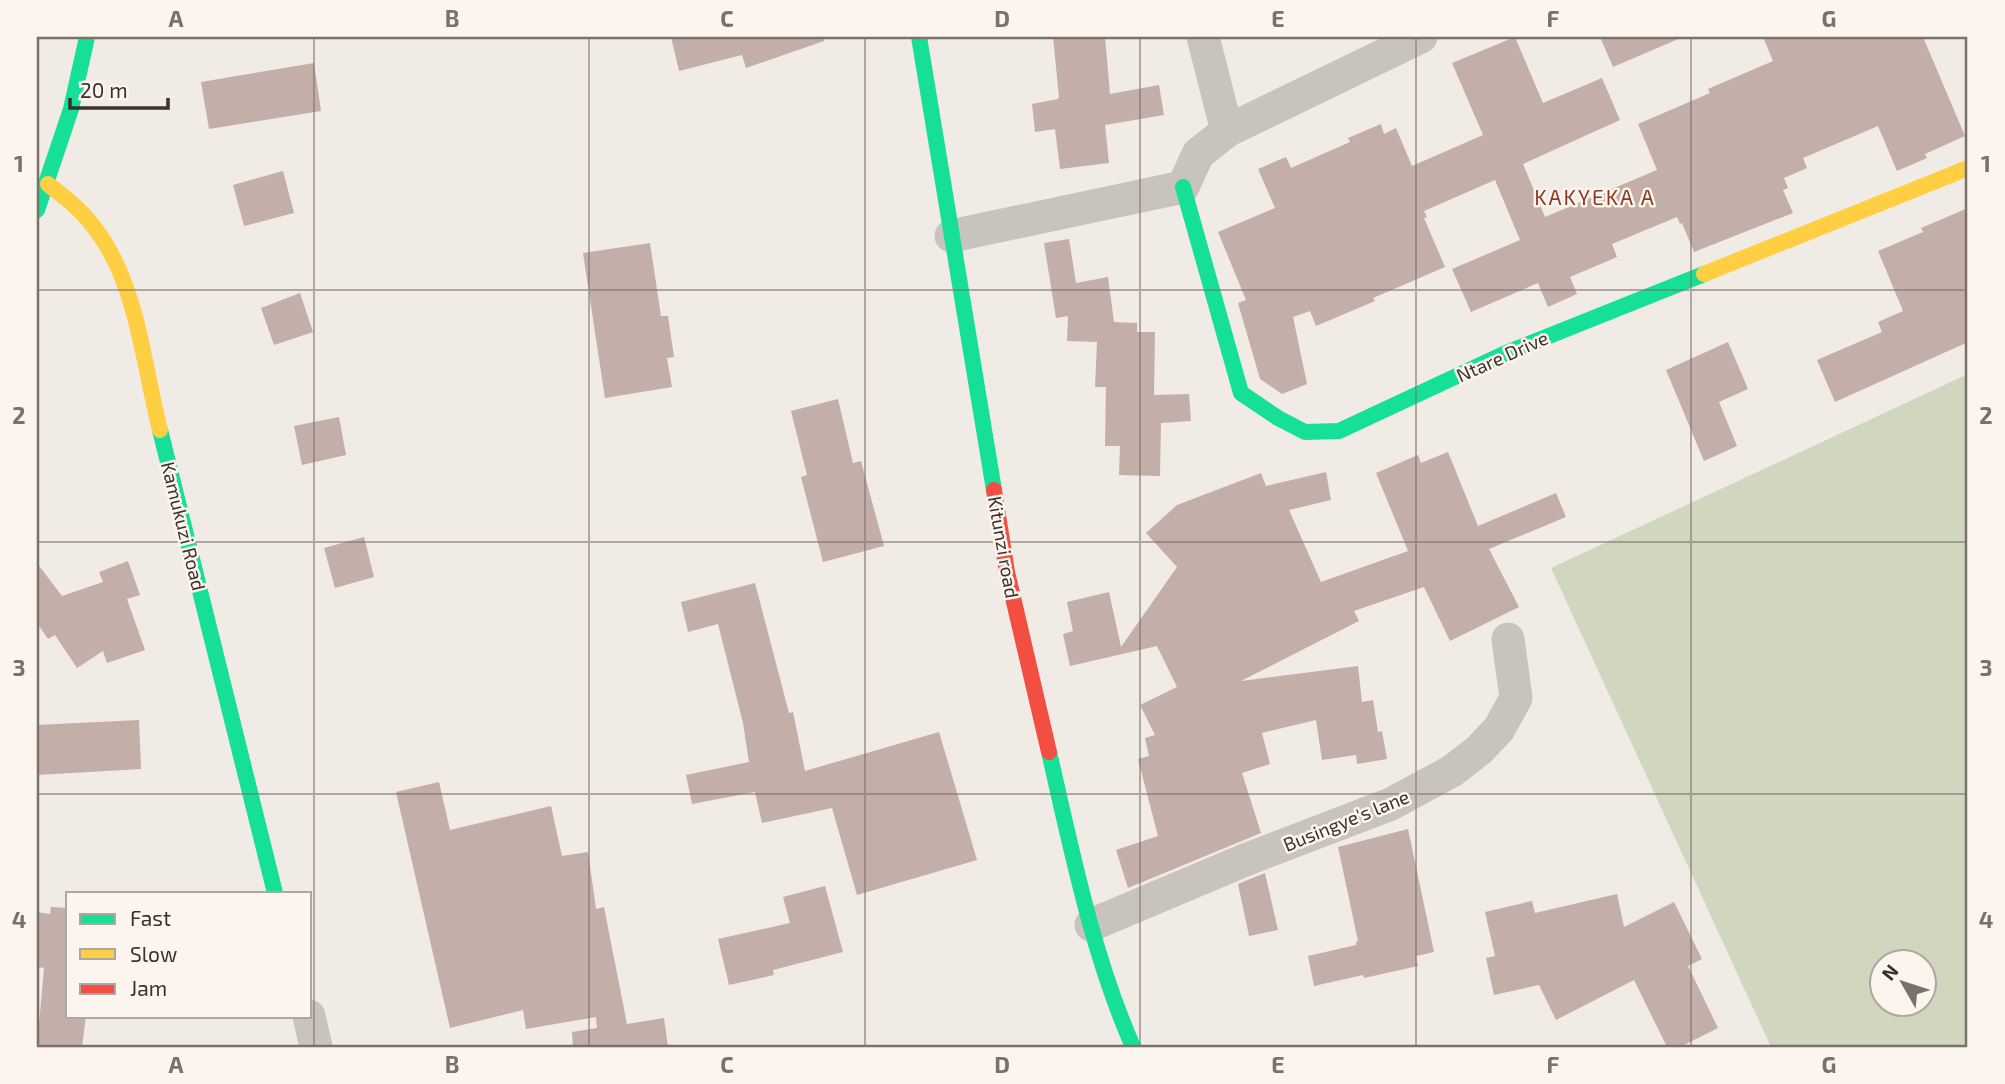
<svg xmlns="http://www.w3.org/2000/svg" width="2005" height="1084" viewBox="0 0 2005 1084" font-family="'Exo 2',sans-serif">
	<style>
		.green { fill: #d1d6bf; fill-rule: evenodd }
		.building { fill: #c3afa7 }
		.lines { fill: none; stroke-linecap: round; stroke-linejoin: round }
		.street { stroke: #c9c3be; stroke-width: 33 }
		.fast { stroke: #16e098; stroke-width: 16 }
		.slow { stroke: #ffcf43; stroke-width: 16 }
		.jam { stroke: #f24e42; stroke-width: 16 }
		.grid { fill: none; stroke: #7a716c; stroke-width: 2; stroke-opacity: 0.55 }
		.labels { text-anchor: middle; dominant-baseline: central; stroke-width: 5; stroke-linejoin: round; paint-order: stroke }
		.street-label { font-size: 19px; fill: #3b302b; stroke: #fbf5ee }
		.neighbourhood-label { font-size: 21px; letter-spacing: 2px; fill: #8c3b22; stroke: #fbf5ee }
		.neatline { fill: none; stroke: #7a716c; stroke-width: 2.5 }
		.grid-label { font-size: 23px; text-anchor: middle; font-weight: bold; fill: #7a716c }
	</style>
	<rect width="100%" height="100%" fill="#f0ebe5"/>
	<path class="green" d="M1968,374V1047H1771L1551,568ZM1882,962H1924V1004H1882Z"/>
	<path class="building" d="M671,37H823L824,41L746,68L742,55L679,71Z
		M1053,37H1105L1110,94L1159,85L1164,115L1105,125L1109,163L1060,169L1055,129L1035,132L1032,104L1058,99L1059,97Z
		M1515,37L1543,103L1602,78L1620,120L1523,164L1545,217L1657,170L1638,124L1710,93L1708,89L1773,61L1763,37H1923L1965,136L1925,154L1927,158L1897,171L1878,126L1803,158L1807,168L1784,178L1788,188L1783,190L1793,213L1694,252L1682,223L1680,224L1677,217L1612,244L1617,257L1570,277L1577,294L1548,307L1538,283L1471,312L1452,269L1520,240L1495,180L1424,211L1427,217L1424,218L1445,267L1373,298L1375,301L1316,326L1310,311L1293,317L1307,384L1282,394L1260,379L1238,303L1246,300L1218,232L1275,208L1258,169L1286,157L1291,168L1350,142L1348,138L1381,124L1384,134L1396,128L1412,166L1483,135L1452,63Z
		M1600,37H1683L1613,67Z
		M314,63L321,111L209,129L201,82Z
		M283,171L294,213L244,226L233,185Z
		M1968,208V342L1835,402L1817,360L1882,332L1878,322L1903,311L1878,251L1923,232L1921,228Z
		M1069,239L1076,283L1108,277L1114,322L1137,323V332H1155L1154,395L1189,394L1191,421L1161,423L1160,476L1119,475L1120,446H1105L1106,387H1095L1097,342L1067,341L1068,316L1056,318L1044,243Z
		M650,243L661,316H668L674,357L667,358L672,387L605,398L583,253Z
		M300,293L313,332L274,345L261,308Z
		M1728,342L1748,389L1719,402L1737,446L1704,461L1666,370Z
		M838,399L853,463L861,461L884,546L823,562L801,477L807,475L791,411Z
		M339,417L346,455L302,465L294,426Z
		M1448,452L1478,526L1556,493L1566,517L1489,549L1519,607L1450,641L1424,587L1354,611L1359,621L1241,681L1358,666L1362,702L1373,700L1378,732L1382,731L1387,759L1357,764L1356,755L1322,760L1316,720L1262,733L1270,764L1242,773L1261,833L1128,888L1116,850L1158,836L1138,759L1149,756L1145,738L1155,735L1140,705L1177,687L1157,646L1070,666L1063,634L1073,631L1067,602L1109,592L1121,647L1177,567L1146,533L1177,505L1261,473L1266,486L1326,472L1331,500L1289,510L1321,582L1408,551L1376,473L1418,455L1421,463Z
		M364,537L374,577L335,588L324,548Z
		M128,561L140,595L127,599L145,650L107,663L103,651L77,668L55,635L48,639L37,623V563L62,596L103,582L99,572Z
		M755,583L789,713L793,712L805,771L939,732L977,860L857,895L832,808L762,823L755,792L692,804L686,775L749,762L743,723L718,624L688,632L681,602Z
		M139,720L141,769L37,775V725Z
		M439,782L450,830L551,806L562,856L588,852L596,909L604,907L627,1024L664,1018L668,1047H573L572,1032L597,1028L596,1017L526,1029L523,1010L450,1028L396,792Z
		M1408,829L1434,952L1416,956L1418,966L1364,978L1363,975L1314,986L1308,956L1356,945V942L1358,941L1338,847Z
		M1265,873L1278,930L1249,936L1238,884Z
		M825,886L843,952L773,970L774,975L729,985L718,939L790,923L783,897Z
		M1617,894L1624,927L1674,902L1702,959L1688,966L1718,1028L1680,1047H1667L1634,980L1556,1020L1539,985L1494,995L1486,958L1495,956L1485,912L1532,901L1535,913Z
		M51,907L68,908V1016H86L82,1047H37L44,968L37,967V912L50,914Z"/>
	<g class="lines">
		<path class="street" d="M1203,37L1227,131
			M951,236L1183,187L1198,154L1227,131L1421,37
			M1091,925L1245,860L1391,804L1452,771L1479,750L1499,729L1516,698L1508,639
			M309,1016L316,1047"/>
		<path class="fast" d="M919,37L994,490
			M1183,187L1241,393L1278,418L1305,432L1339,431L1506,353L1704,274
			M37,210L71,109L87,37
			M160,430L275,893
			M1049,752C1072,852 1092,953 1133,1047"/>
		<path class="slow" d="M48,184C59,193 71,202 81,212C137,269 141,356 160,430
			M1704,274L1968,168"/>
		<path class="jam" d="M994,490L1007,572L1049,752"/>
	</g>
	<path class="grid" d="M314,37V1047M589,37V1047M865,37V1047M1140,37V1047M1416,37V1047M1691,37V1047M37,290H1968M37,542H1968M37,794H1968"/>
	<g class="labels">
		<g class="street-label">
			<text transform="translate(1502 356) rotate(-24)">Ntare Drive</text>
			<text transform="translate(184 526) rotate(76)">Kamukuzi Road</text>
			<text transform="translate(1004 547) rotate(80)">Kitunzi road</text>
			<text transform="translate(1346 820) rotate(-22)">Busingye's lane</text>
		</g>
		<g class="neighbourhood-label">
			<text x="1595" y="196">KAKYEKA A</text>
		</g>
	</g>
	<rect width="2005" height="1084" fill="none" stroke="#fbf5ee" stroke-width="77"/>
	<rect x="66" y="892" width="245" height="126" fill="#fbf5ee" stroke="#aea6a0" stroke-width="2"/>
	<rect x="80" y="914" width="35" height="10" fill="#16e098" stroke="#aea6a0" stroke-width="2"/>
	<text x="130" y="926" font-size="21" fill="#3b302b">Fast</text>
	<rect x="80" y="949" width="35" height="10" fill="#ffcf43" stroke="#aea6a0" stroke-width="2"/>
	<text x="130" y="962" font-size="21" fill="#3b302b">Slow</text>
	<rect x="80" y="984" width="35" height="10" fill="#f24e42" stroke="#aea6a0" stroke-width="2"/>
	<text x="130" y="996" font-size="21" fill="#3b302b">Jam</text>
	<g transform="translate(1903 983) rotate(309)"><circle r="33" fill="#fbf5ee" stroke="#aea6a0" stroke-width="2"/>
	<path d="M0-5L12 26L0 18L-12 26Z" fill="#7a716c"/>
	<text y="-10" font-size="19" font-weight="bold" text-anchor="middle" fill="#3b302b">N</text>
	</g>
	<path d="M70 98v10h98v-10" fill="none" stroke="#3b302b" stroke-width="3.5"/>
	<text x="80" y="98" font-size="21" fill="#3b302b" stroke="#fbf5ee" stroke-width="5" paint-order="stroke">20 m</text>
	<rect x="38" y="38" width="1928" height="1008" class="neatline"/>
	<g class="grid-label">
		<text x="176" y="27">A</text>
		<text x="452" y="27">B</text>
		<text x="727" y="27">C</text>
		<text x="1002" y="27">D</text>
		<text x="1278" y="27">E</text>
		<text x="1553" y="27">F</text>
		<text x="1829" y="27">G</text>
		<text x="19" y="172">1</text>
		<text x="1986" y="172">1</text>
		<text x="19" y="424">2</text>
		<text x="1986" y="424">2</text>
		<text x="19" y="676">3</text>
		<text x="1986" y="676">3</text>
		<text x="19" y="928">4</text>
		<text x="1986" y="928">4</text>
		<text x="176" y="1073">A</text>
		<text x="452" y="1073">B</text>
		<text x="727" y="1073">C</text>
		<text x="1002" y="1073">D</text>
		<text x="1278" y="1073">E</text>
		<text x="1553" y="1073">F</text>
		<text x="1829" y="1073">G</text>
	</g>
</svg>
